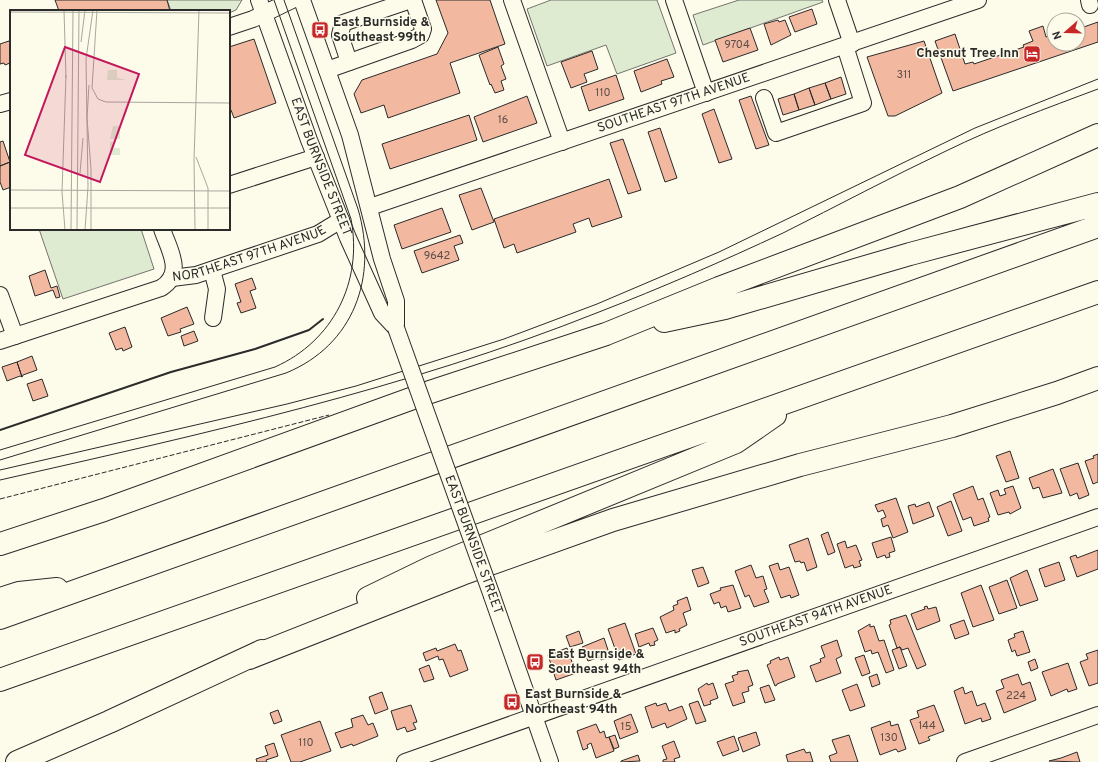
<svg xmlns="http://www.w3.org/2000/svg" width="1098" height="762" viewBox="0 0 1098 762" font-family="Overpass,sans-serif">
	<style>
		.green { fill: #deebd1; stroke: #74746e }
		.building { fill: #f2b8a0; stroke: #2b2b2b }
		.lines { fill: none; stroke-linecap: round; stroke-linejoin: round }
		.minor-casing { stroke: #2b2b2b; stroke-width: 18 }
		.highway-casing { stroke: #2b2b2b; stroke-width: 24 }
		.minor { stroke: #fdfbea; stroke-width: 16 }
		.highway { stroke: #fdfbea; stroke-width: 22 }
		.tram { stroke: #2b2b2b; stroke-width: 1 }
		.minor-bridge-casing { stroke: #2b2b2b; stroke-width: 18; stroke-linecap: butt }
		.minor-bridge { stroke: #fdfbea; stroke-width: 16 }
		.fence { stroke: #2b2b2b; stroke-width: 1; stroke-dasharray: 5 2; stroke-linecap: butt }
		.wall { stroke: #2b2b2b; stroke-width: 2 }
		.labels { text-anchor: middle; dominant-baseline: central; stroke-width: 3; stroke-linejoin: round; paint-order: stroke }
		.number-label { font-size: 11px; fill: #5d4e48 }
		.poi-label { font-size: 13px; font-weight: bold; fill: #2b2b2b; stroke: #fdfbea; text-anchor: start }
		.street-label { font-size: 13px; fill: #2b2b2b; stroke: #fdfbea }
		.inset-road { fill: none; stroke: #a9a89e; stroke-width: 1 }
		.view { fill: #c2185b; fill-opacity: 0.15; stroke: #c2185b; stroke-width: 2 }
		.inset-edge { fill: none; stroke: #2b2b2b; stroke-width: 2 }
	</style>
	<rect width="100%" height="100%" fill="#fdfbea"/>
	<path class="green" d="M167,0H242L236,10L229,13V11H171Z
		M551,0H657L676,53L617,74L606,45L547,66L527,9Z
		M739,0H822L823,2L703,45L693,15Z
		M39,229H141L154,269L63,299Z"/>
	<path class="building" d="M55,0H167L170,11H59Z
		M436,0H490L505,44L450,63L460,93L388,118L384,105L361,113L354,94L362,80L437,54L448,33Z
		M812,9L817,24L795,32L789,17Z
		M778,20L779,22L785,20L791,35L771,45L764,24Z
		M1098,22V42L953,91L935,41L955,34L965,64L973,62L974,64L1024,47L1023,45L1033,41L1029,31L1043,26L1046,37L1054,34V44H1078V29Z
		M750,28L758,50L723,62L715,40Z
		M254,39L276,103L234,118L231,110L229,111V47Z
		M9,41L11,45V60L10,63L5,65L4,63L0,64V44Z
		M924,41L942,93L895,116H888L867,57Z
		M498,47L504,64L501,66L506,79L501,81L504,90L495,93L491,84L490,85L479,55Z
		M592,51L598,69L584,74L587,82L571,88L561,62Z
		M667,59L674,77L661,81L662,84L641,92L634,71Z
		M616,75L624,99L589,111L581,87Z
		M841,77L846,94L831,99L825,83Z
		M825,83L831,99L815,105L809,88Z
		M809,88L815,105L799,110L794,94Z
		M794,94L799,110L783,115L778,99Z
		M527,96L537,123L483,142L474,117Z
		M751,96L769,145L756,149L739,100Z
		M714,109L732,159L719,163L702,114Z
		M469,115L477,140L390,169L382,144Z
		M660,128L677,178L665,182L648,132Z
		M623,139L641,190L628,194L610,143Z
		M3,141L10,162L0,166V142Z
		M10,162L11,187L3,190L0,182V166Z
		M609,179L622,217L592,227L589,218L573,224L576,232L517,253L514,244L504,248L494,219Z
		M481,188L494,222L472,230L459,195Z
		M442,208L451,232L402,249L394,225Z
		M460,235L463,243L454,246L459,260L422,273L414,251Z
		M45,270L51,288L57,286L60,297L56,298L53,290L35,296L29,276Z
		M252,278L256,289L250,291L256,308L241,313L237,303L241,302L235,284Z
		M187,307L194,324L180,329L181,332L168,336L161,318Z
		M125,327L132,347L123,351L122,348L116,350L109,333Z
		M194,331L198,341L184,346L181,336Z
		M32,356L37,370L23,375L22,377L17,362Z
		M17,362L22,377L20,376L7,381L2,367Z
		M42,379L48,396L33,401L27,384Z
		M1010,451L1019,478L1006,482L996,456Z
		M1098,454V482L1093,484L1085,461L1094,458L1093,456Z
		M1078,463L1089,495L1079,499L1077,493L1070,496L1060,469Z
		M1053,469L1062,493L1043,498L1039,487L1033,489L1029,478Z
		M973,486L978,500L983,498L990,517L988,518L989,521L974,526L971,517L963,520L953,494Z
		M1013,486L1021,508L1010,514L1009,512L998,515L990,493L998,490L1000,496L1006,494L1004,489Z
		M896,498L908,532L893,538L888,525L883,527L881,519L886,517L883,510L878,512L875,505Z
		M951,501L962,531L948,536L937,507Z
		M929,502L934,516L913,524L908,506L915,504L916,507Z
		M828,532L835,552L828,555L821,535Z
		M891,537L895,551L889,553L890,557L886,558L885,555L877,558L872,543Z
		M808,538L817,567L807,571L804,562L801,563L800,561L795,562L789,545Z
		M845,541L847,548L856,545L862,560L859,561L861,566L854,568L853,565L845,568L837,544Z
		M1098,550V569L1077,577L1070,557L1076,555L1077,558Z
		M1059,562L1065,580L1045,587L1039,569Z
		M778,563L780,570L789,567L799,595L791,598L790,595L781,598L769,566Z
		M751,565L756,578L763,576L767,589L764,590L769,602L754,607L749,595L745,597L735,571Z
		M703,567L709,583L698,587L692,570Z
		M1027,570L1038,600L1020,606L1010,578Z
		M1007,580L1017,608L999,614L989,587Z
		M733,585L741,608L728,612L726,606L721,608L719,602L714,604L710,594L721,590L720,588Z
		M981,585L994,620L973,627L961,593Z
		M687,597L691,610L683,613L687,625L679,629L680,631L675,633V630L666,633L660,617L674,610L673,606L678,604L677,601Z
		M927,606L928,609L936,607L940,621L917,630L911,614L925,609L924,607Z
		M906,615L926,665L917,669L908,648L902,650L900,647L897,648L889,625L891,624L890,620Z
		M964,620L969,634L955,639L950,625Z
		M625,623L636,654L619,660L608,629Z
		M870,624V627L874,626L879,641L884,640L894,670L886,673L878,652L872,654L871,650L865,652L858,631Z
		M653,628L658,640L654,642L655,645L650,646L649,643L639,647L635,634Z
		M579,631L583,643L570,647L566,636Z
		M1023,631L1030,652L1017,656L1015,650L1012,652L1008,640L1015,637L1014,634Z
		M604,638L609,653L605,654L606,658L601,660L600,657L588,661L582,647Z
		M837,640L842,656L836,659L841,673L816,682L810,666L821,662L820,659L825,657L821,646Z
		M455,644L458,651L461,650L468,670L450,677L443,659L439,660L438,656L426,661L423,653L436,648L437,651Z
		M900,647L907,666L899,669L892,650Z
		M567,648L576,673L556,680L548,655Z
		M1098,650V683L1089,686L1080,662L1088,659L1086,654Z
		M864,655L870,673L862,676L855,658Z
		M779,657L780,660L788,657L795,677L777,684V685L775,686L767,665L771,663L770,661Z
		M1035,659L1038,668L1031,671L1028,662Z
		M1068,663L1077,689L1068,692L1067,689L1051,696L1042,672Z
		M429,665L434,679L424,682L419,669Z
		M748,670L753,685L748,687L749,691L742,693L745,702L733,706L725,684L734,681L732,676L738,674L737,672Z
		M877,674L880,684L872,687L869,677Z
		M1018,674L1022,685L1030,682L1036,700L1004,713L996,691L1004,688L1001,680Z
		M707,683L708,685L713,683L718,698L710,701L711,704L704,706L698,689Z
		M857,684L865,706L850,711L842,690Z
		M769,685L775,700L765,703L760,688Z
		M963,687L965,694L972,691L977,706L985,703L991,719L982,722L981,718L965,724L954,691Z
		M382,692L388,709L375,714L369,697Z
		M698,701L706,721L696,724L689,704Z
		M656,703L657,706L666,703L669,711L682,706L687,719L667,728L665,723L652,728L645,707Z
		M411,705L417,722L413,723L416,729L407,732L405,727L397,730L391,711Z
		M934,705L944,731L928,737L930,740L919,744L910,720L919,717L917,711Z
		M278,710L282,721L274,724L270,713Z
		M631,714L638,732L620,739L614,721Z
		M363,715L368,725L373,723L378,736L353,746L352,744L341,748L335,733L353,727L351,719Z
		M320,721L331,751L300,762H291L281,735Z
		M890,721L891,726L898,724L906,749L898,752L896,749L880,755L871,728Z
		M596,724L600,733L604,731L606,738L609,737L614,751L596,758L591,743L587,745L588,748L583,750L577,731Z
		M756,732L760,745L743,752L738,738Z
		M615,735L619,747L614,749L609,737Z
		M849,735L858,762H831L829,756L837,753L832,740Z
		M734,736L739,750L723,756L717,742Z
		M674,741L680,757L674,759L675,762H663V760L667,759L662,746Z
		M274,743L278,756L266,760L267,762H257L256,759L268,755L265,746Z
		M804,749L806,753L810,752L813,762H788L786,755Z
		M1077,752L1080,762L1049,761L1061,758Z
		M638,755L640,761L621,762V761Z"/>
	<g class="lines">
		<defs>
			<g id="minor">
				<path id="s1" d="M259,0L309,140L348,238L382,313L396,328"/>
				<path d="M302,0L350,135L382,259L396,301V328"/>
				<path d="M512,0L562,142"/>
				<path d="M674,0L706,93"/>
				<path d="M837,0L852,44"/>
				<path d="M1089,0L1090,5"/>
				<path d="M229,27L253,19L292,0"/>
				<path d="M349,62L340,35L343,23L411,0"/>
				<path d="M327,70L412,40L421,35L423,29L413,0"/>
				<path d="M764,98L776,133L863,103L845,46"/>
				<path d="M0,104L11,101"/>
				<path d="M229,185L316,157"/>
				<path id="s2" d="M370,207L978,0"/>
				<path d="M212,270L217,289L213,318"/>
				<path id="s3" d="M172,278L196,275L318,234L341,220"/>
				<path d="M0,295L15,336"/>
				<path d="M0,341L161,288C185,273 169,250 162,229"/>
				<path d="M492,596L550,762"/>
				<path id="s4" d="M405,762L1098,517"/>
				<path d="M965,762L1098,715"/>
			</g>
			<path id="highway" d="M664,321L725,308L910,254L1098,204
				M0,544L104,510L427,393L606,334L719,288L960,197L1098,135
				M368,598L432,567L736,442L775,415
				M0,599L19,593L57,589
				M0,618L1098,226
				M249,658L462,574L613,520L800,465L952,426L1057,393L1098,378
				M0,680L1098,292
				M17,762L109,722L262,651"/>
		</defs>
		<use href="#minor" class="minor-casing"/>
		<use href="#highway" class="highway-casing"/>
		<use href="#minor" class="minor"/>
		<use href="#highway" class="highway"/>
		<path class="tram" d="M0,450L275,367C333,341 363,282 351,219L274,0
			M0,460L286,373C354,345 378,277 358,209L284,0
			M0,470L287,404L356,386L504,339L597,304L719,252L975,128L1098,79
			M0,480C203,434 406,389 599,312C661,288 723,261 783,233C837,206 891,177 946,151C995,127 1047,108 1098,89"/>
		<defs>
			<path id="minor-bridge" d="M396,328L492,596"/>
		</defs>
		<use href="#minor-bridge" class="minor-bridge-casing"/>
		<use href="#minor-bridge" class="minor-bridge"/>
		<path class="fence" d="M0,499L329,415"/>
		<path class="wall" d="M0,430L171,372L255,349L309,330L323,319"/>
	</g>
	<defs>
		<symbol id="bus-square" viewBox="-11 -11 22 22"><rect x="-9" y="-9" width="18" height="18" rx="4" fill="#c62828" stroke="#fdfbea"/><path d="M-5-6H5V4H4V6H2V4H-2V6H-4V4H-5ZM-3.5-4V0h7V-4ZM-3.5 1.2v1.5H-2V1.2ZM2 1.2v1.5H3.5V1.2Z" fill="#fff"/></symbol>
		<symbol id="hotel-square" viewBox="-11 -11 22 22"><rect x="-9" y="-9" width="18" height="18" rx="4" fill="#c62828" stroke="#fdfbea"/><path d="M-6-4.5h1.5V1H6V5H4.5V3h-9V5H-6ZM-4 0a1.8 1.8 0 1 1 3.6 0ZM.5 0V-2.5h3Q6-2.5 6 0Z" fill="#fff"/></symbol>
	</defs>
	<g fill-rule="evenodd">
		<use href="#bus-square" x="310" y="20" width="20" height="20"/>
		<use href="#hotel-square" x="1022" y="44" width="20" height="20"/>
		<use href="#bus-square" x="525" y="652" width="20" height="20"/>
		<use href="#bus-square" x="502" y="692" width="20" height="20"/>
	</g>
	<g class="labels">
		<g class="number-label">
			<text x="737" y="45">9704</text>
			<text x="904" y="75">311</text>
			<text x="603" y="93">110</text>
			<text x="503" y="120">16</text>
			<text x="437" y="256">9642</text>
			<text x="1016" y="696">224</text>
			<text x="927" y="726">144</text>
			<text x="626" y="727">15</text>
			<text x="889" y="738">130</text>
			<text x="306" y="743">110</text>
		</g>
		<g class="poi-label">
			<text x="333" y="23">East Burnside &amp;<tspan x="333" dy="15">Southeast 99th</tspan></text>
			<text x="1019" y="54" text-anchor="end">Chesnut Tree Inn</text>
			<text x="548" y="655">East Burnside &amp;<tspan x="548" dy="15">Southeast 94th</tspan></text>
			<text x="525" y="695">East Burnside &amp;<tspan x="525" dy="15">Northeast 94th</tspan></text>
		</g>
		<g class="street-label">
			<text stroke="none"><textPath href="#s2" startOffset="321">SOUTHEAST 97TH AVENUE</textPath></text>
			<text stroke="none"><textPath href="#s1" startOffset="178">EAST BURNSIDE STREET</textPath></text>
			<text stroke="none"><textPath href="#s3" startOffset="81">NORTHEAST 97TH AVENUE</textPath></text>
			<text transform="translate(473 545) rotate(70)">EAST BURNSIDE STREET</text>
			<text stroke="none"><textPath href="#s4" startOffset="436">SOUTHEAST 94TH AVENUE</textPath></text>
		</g>
	</g>
	<g transform="translate(10 10)">
		<rect width="220" height="220" fill="#fdfbea"/>
		<path d="M98,60H107V68L117,70H97ZM103,116H110V129H100ZM100,132H103V138H110V145H100Z" fill="#deebd1"/>
		<path class="inset-road" d="M54,0L56,68M87,0L82,78L88,89L96,92L220,93M0,2L220,3M71,32L75,0M79,75L77,108L81,159V220M186,147L198,178V220M70,163L73,128M0,180L220,181M0,198H220M55,220L52,182L56,65M61,220L63,0M67,220L69,0M75,220L78,177L76,49L83,0M185,220L184,149L189,0"/>
		<path class="view" d="M55,37L129,64L90,172L15,145Z"/>
		<rect width="220" height="220" class="inset-edge"/>
	</g>
	<g transform="translate(1066 32) rotate(250)"><circle r="19" fill="#fdfbea" stroke="#a9a89e"/>
	<path d="M0-3L7 15L0 10L-7 15Z" fill="#c62828"/>
	<text y="-6" font-size="11" font-weight="bold" text-anchor="middle" fill="#2b2b2b">N</text>
	</g>
</svg>
